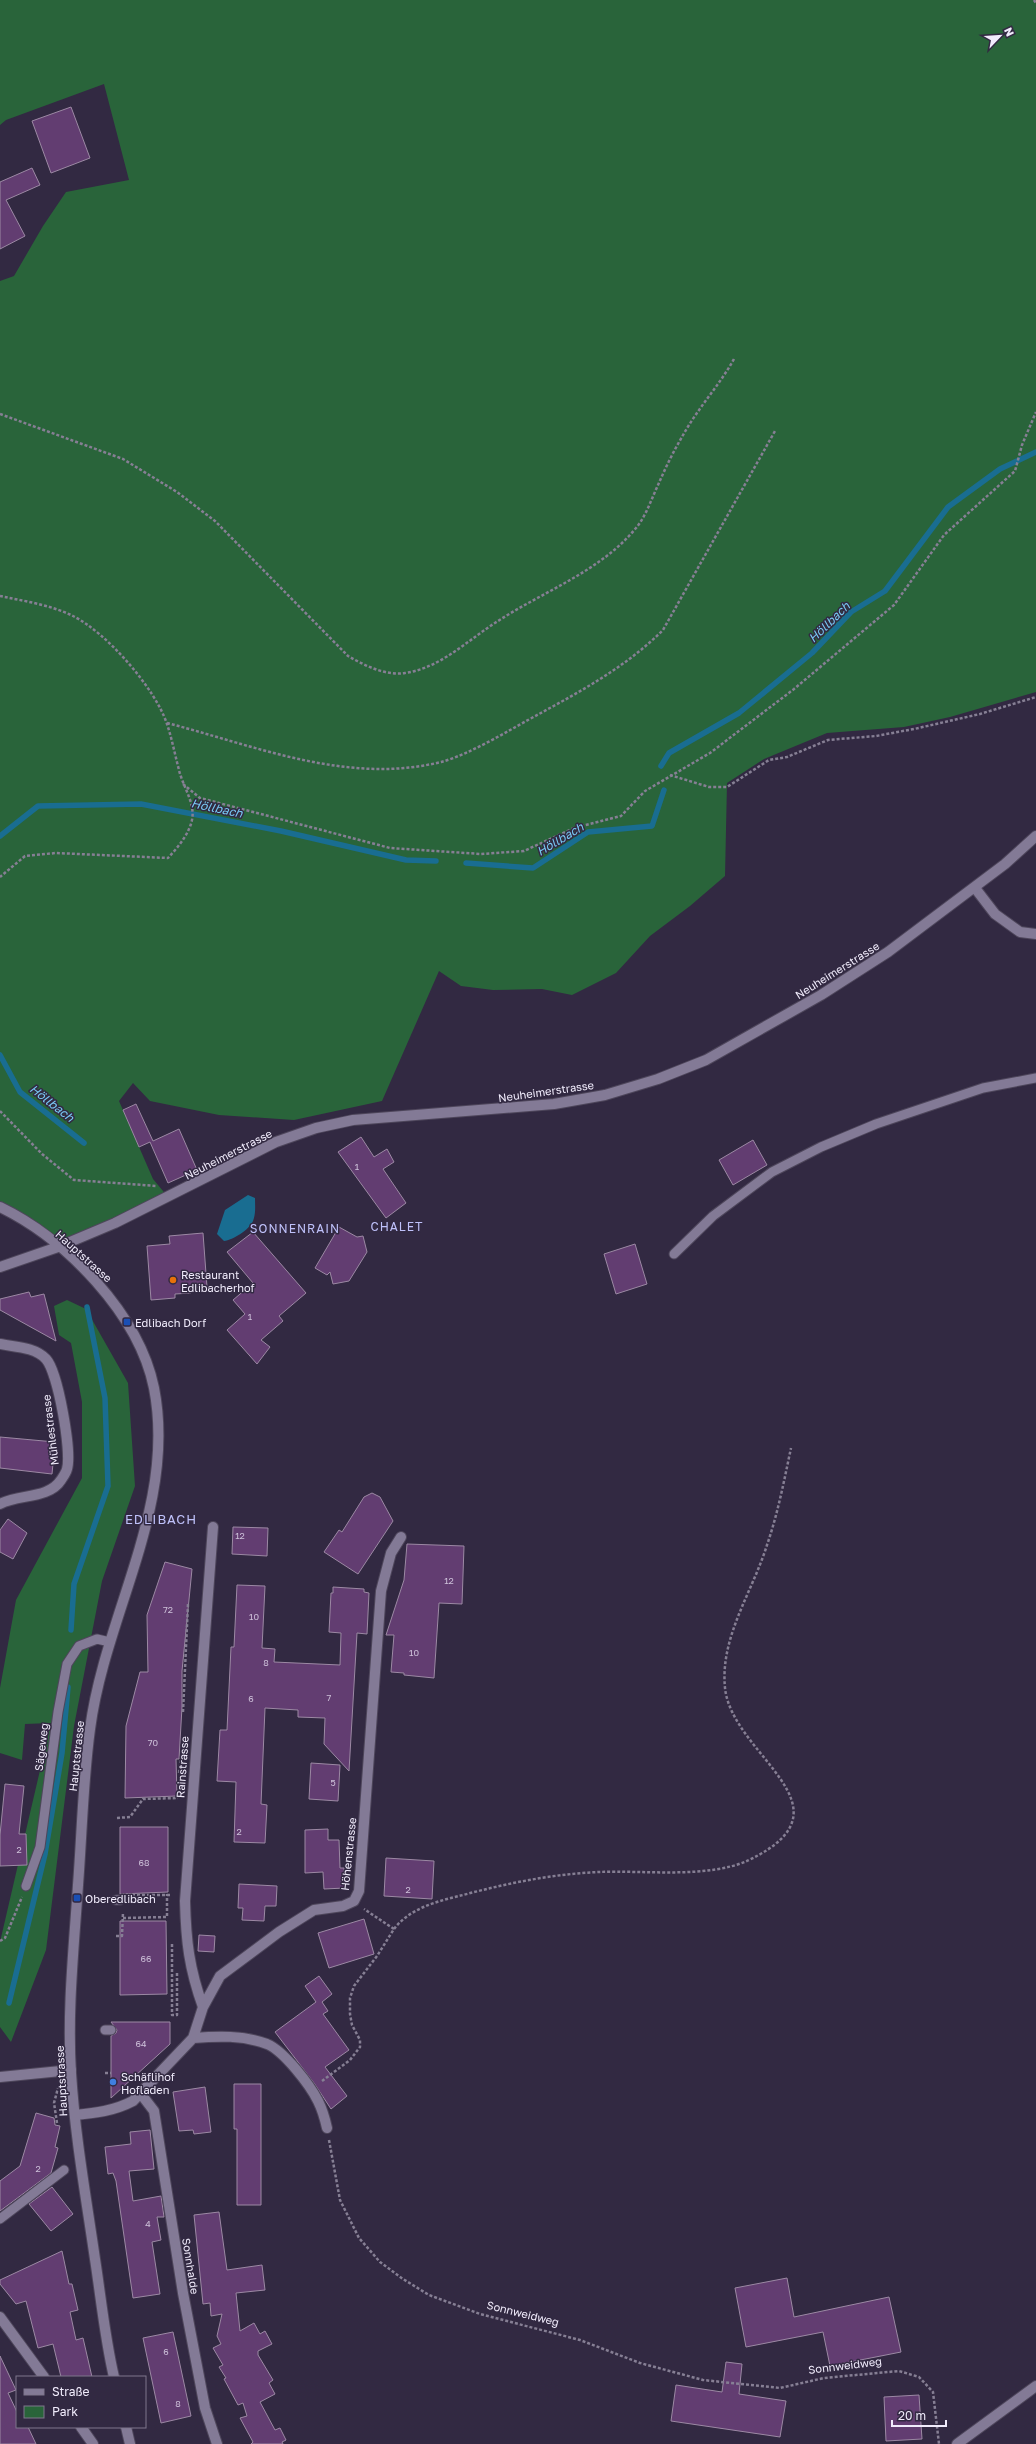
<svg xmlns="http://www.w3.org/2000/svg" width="1036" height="2444" viewBox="0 0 1036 2444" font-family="'Golos Text',sans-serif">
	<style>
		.green { fill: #29643a }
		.water { fill: #196d91 }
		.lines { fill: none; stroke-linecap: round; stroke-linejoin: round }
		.stream { stroke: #196d91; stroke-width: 5.5 }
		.building { fill: #623d71; stroke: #9c89a4 }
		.service-casing { stroke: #4e465b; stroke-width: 11 }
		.minor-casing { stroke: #4e465b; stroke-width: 12 }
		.tertiary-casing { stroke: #4e465b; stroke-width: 12 }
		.path { stroke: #867f94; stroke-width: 2.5; stroke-dasharray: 3 2; stroke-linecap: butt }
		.service { stroke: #837a96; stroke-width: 9 }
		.minor { stroke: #837a96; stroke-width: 10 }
		.tertiary { stroke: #837a96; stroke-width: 10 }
		.food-dot { fill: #e8710a; stroke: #322942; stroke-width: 1.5 }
		.transit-dot { fill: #1a4fb4; stroke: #322942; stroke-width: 1.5 }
		.shop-dot { fill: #3f7fe0; stroke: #322942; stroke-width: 1.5 }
		.labels { text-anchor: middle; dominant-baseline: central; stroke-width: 3; stroke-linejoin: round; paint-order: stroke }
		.number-label { font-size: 9px; fill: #cdc0d9 }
		.street-label { font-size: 11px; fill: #f1ecfc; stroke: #322942 }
		.poi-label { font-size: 11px; fill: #f1ecfc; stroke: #322942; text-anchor: start }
		.water-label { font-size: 12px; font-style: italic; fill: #78c9f3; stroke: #322942 }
		.neighbourhood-label { font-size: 12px; letter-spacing: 1px; fill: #bfc1fa; stroke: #322942 }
		.quarter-label { font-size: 13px; letter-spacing: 1px; fill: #bfc1fa; stroke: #322942 }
	</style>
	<rect width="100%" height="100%" fill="#322942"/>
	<path class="green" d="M0,0H1036V692L950,717L904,727L827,733L764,759L727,783L725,876L690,906L650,936L616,973L572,995L542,989L493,990L461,986L439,971L382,1101L294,1120L219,1115L150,1101L133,1083L119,1101L153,1179L168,1197L58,1247L0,1207V281L14,276L43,226L66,192L129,180L104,84L6,120L0,125Z
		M67,1300L86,1309L128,1383L135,1486L102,1581L74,1726L46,1950L11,2042L0,2027V1942L51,1723L25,1724L22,1760L0,1753V1688L16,1600L82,1478V1402L71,1343L59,1335L54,1306Z"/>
	<path class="water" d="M248,1195L255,1198C255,1206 256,1214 253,1221C249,1230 233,1240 224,1241L217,1234L225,1210Z"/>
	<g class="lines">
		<path class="stream" d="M661,766L669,753L739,713L812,653L851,612L885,591L948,507L1000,469L1036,452
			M0,836L38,806L141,804L281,831L406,860L436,861
			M466,863L533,868L588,832L652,826L664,790
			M0,1055L20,1092L84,1143
			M71,1630L74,1584L108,1486L105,1398L87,1307
			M9,2003L45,1854L62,1753L68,1687"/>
	</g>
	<path class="building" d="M71,107L90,158L51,173L32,121Z
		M32,168L40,185L6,200L25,236L0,249V182Z
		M136,1104L153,1141L179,1129L197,1170L168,1183L150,1142L139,1147L123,1110Z
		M361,1137L374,1157L387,1149L394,1162L383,1169L406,1203L386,1218L338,1152Z
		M753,1140L767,1165L733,1185L719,1160Z
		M339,1227L357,1237L363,1236L367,1252L349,1281L333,1284L330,1272L327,1275L315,1268Z
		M253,1232L306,1293L279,1316L283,1321L261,1340L270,1347L257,1364L227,1330L245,1314L233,1300L253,1283L227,1252Z
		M203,1233L207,1287L191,1288V1293L175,1294V1298L151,1300L147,1246L170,1244L169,1236Z
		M635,1244L647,1284L616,1294L604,1254Z
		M29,1292L31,1297L44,1294L56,1341L0,1310V1299Z
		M0,1437L55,1442L52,1474L0,1468Z
		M372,1493L380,1497L393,1521L358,1574L324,1552L339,1530L342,1532L364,1497Z
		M8,1519L27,1533L13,1559L0,1552V1530Z
		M233,1527L268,1528L267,1556L232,1554Z
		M407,1544L464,1546L462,1604L439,1603L434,1678L404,1675V1673L391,1672L394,1635H386L404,1580Z
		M165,1562L192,1569L182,1671V1707L179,1759H176L177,1796L125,1798L126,1726L140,1672H148L147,1615Z
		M237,1585L265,1586L262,1648L275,1649L274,1662L340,1665L341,1633L329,1632L331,1593H333V1587L364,1589V1592L369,1593L367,1634L357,1633L349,1771L324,1744L325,1718L298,1717V1710L265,1708L261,1804L267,1805L265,1843L234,1842L236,1782L217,1781L220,1730H227L231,1647H234Z
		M311,1763L340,1765L338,1801L309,1799Z
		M5,1784L24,1786L19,1834H26L27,1865L0,1866V1835Z
		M120,1827H168V1892L120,1894Z
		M328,1829V1840H339L340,1868H344L345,1888L324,1889L323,1872L305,1873V1830Z
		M386,1858L434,1861L432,1899L384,1896Z
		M239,1884L277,1886L276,1906H265L264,1921L242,1920L243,1908H238Z
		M364,1919L374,1954L329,1968L318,1933Z
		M120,1921H166L167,1994L120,1995Z
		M199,1935L215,1936L214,1952L198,1951Z
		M319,1976L332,1994L322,2002L328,2011L323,2014L349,2050L325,2067L347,2096L331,2109L314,2083L275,2032L316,2002L305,1986Z
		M111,2022H170V2044L111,2098V2036L116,2033L117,2030Z
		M234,2084H261V2205H237V2129H234Z
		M205,2087L211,2132L194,2134L193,2130L179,2131L173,2092Z
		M36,2113L54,2118L55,2125L60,2126L55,2147L58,2148L51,2173L0,2211V2181L20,2166Z
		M150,2130L154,2169L129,2171L133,2201L161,2196L164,2217H157L161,2240L152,2242L160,2294L133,2298L116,2181L113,2173L108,2174L105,2147L131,2144L130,2132Z
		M52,2187L73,2214L51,2231L29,2204Z
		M219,2212L227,2270L262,2265L265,2290L236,2293L240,2331L254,2323L260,2334L265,2331L272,2344L258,2351V2355L273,2380L269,2383L275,2394L260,2402L275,2430L280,2428L286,2440L282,2442L283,2444H251L253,2442L240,2418L247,2416L243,2403L238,2405L224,2379L226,2378L219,2367L223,2365L213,2348L221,2344L217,2336L222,2314L211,2316L210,2303L203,2304L194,2215Z
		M62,2251L69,2284H72L78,2310L70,2312L76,2340L83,2338L92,2377H61L53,2344L38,2348L26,2301L16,2304L0,2284V2280Z
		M787,2278L794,2317L889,2297L901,2352L830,2366L823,2332L746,2347L735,2288Z
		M173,2332L191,2416L161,2423L143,2338Z
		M0,2356L16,2390L8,2393L17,2412V2427H28L36,2444H0Z
		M726,2362L742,2364L739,2394L786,2401L780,2437L671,2421L676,2385L722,2392Z
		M919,2395L922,2439L886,2441L884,2397Z"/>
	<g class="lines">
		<defs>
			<path id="service" d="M674,1254L713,1216L772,1172L821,1147L876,1124L983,1088L1036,1078
				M26,1886L40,1847L58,1712L67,1664L79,1646L97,1639L110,1642
				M116,1900H120
				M105,2030H111
				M0,2219L64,2170"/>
			<path id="minor" d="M975,888L995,914L1020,932L1036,934
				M0,1344C15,1347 35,1347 46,1359C58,1372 72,1452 67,1469C66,1473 63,1477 61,1480C49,1499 18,1494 0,1504
				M203,2007C189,1968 186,1941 185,1901L213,1527
				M193,2038C218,2036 243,2035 267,2044C284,2051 310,2085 318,2101C322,2109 325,2119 327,2128
				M0,2077L71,2070
				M141,2094L154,2111L183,2293L205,2408L217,2444
				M75,2115C95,2113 114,2111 133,2101L193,2038L203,2007L220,1976L279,1932L314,1910L343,1906L354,1901L359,1891L381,1591L391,1553L401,1537
				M0,2317L44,2377
				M81,2427L93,2444
				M957,2444L1036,2386"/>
			<path id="tertiary" d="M0,1207C66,1239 139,1314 154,1388C177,1506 105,1614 90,1729C83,1780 82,1833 78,1885C74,1947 67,2011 71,2073C75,2136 86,2197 95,2259C101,2298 105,2339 114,2377
				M0,1267L58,1247L115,1223L276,1142L316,1128L353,1120L554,1104L605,1095L658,1079L706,1060L821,995L888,952L1005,864L1036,836
				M126,2427L130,2444"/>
		</defs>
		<use href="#service" class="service-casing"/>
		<use href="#minor" class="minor-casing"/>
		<use href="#tertiary" class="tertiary-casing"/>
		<path class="path" d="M1034,0L1036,3
			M0,414L123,459L177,492L215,521L348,656C364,665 385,676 405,673C441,668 469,639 498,621C544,591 601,571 636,528C646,516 651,500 658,485C665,469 673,452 682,437C697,409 719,386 734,359
			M0,596C24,601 51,605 73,616C107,633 155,688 167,724C172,739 175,755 179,770C182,783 190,795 192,808C196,826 180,845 168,858L56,853L25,856L0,877
			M167,723C256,746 347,785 441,762C471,754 511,729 539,714C583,690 627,666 663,630L775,431
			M670,775L709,787H727L769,760L787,757L828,740L876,736L914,729L980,714L1036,697
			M183,784L200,798L390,848L481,854L524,851L574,828L621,816L645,791L710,753L794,689L894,605L944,535L1015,471L1022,445L1036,412
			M0,1111L42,1154L74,1180L157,1186
			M183,1712L188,1604
			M179,1773L181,1759
			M117,1818L130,1817L143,1799L178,1798
			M132,1895H172
			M123,1918L167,1917V1894
			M394,1929C410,1908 438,1901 463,1895C508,1883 553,1874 599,1872C643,1870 709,1879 749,1860C859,1807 732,1756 725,1688C720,1637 752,1593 767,1545C778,1513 784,1481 791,1448
			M116,1936H122L123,1912
			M0,1941L5,1938L22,1897
			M172,1944V2015H177V1972
			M105,2073H111
			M322,2081L350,2060L360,2047V2040L352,2025L350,2014V1998L354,1986L377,1956L394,1929L364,1909
			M57,2123L54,2103L58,2088
			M329,2140L340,2200L359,2238L380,2262L403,2279L429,2295L480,2314L580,2340L640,2363L703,2380L780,2388L824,2378L899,2371L919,2377L933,2392L939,2444"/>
		<use href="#service" class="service"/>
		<use href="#minor" class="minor"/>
		<use href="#tertiary" class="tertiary"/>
	</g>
	<circle class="food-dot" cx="173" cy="1280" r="4"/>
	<g class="transit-dot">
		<rect x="123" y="1318" width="8" height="8" rx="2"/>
		<rect x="73" y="1894" width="8" height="8" rx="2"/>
	</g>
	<circle class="shop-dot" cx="113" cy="2082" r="4"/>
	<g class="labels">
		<g class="number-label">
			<text x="357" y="1166">1</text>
			<text x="250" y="1316">1</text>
			<text x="240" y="1535">12</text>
			<text x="449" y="1580">12</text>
			<text x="168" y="1609">72</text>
			<text x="254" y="1616">10</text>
			<text x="414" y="1652">10</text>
			<text x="266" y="1662">8</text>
			<text x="329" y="1697">7</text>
			<text x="251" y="1698">6</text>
			<text x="153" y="1742">70</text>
			<text x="333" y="1782">5</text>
			<text x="239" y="1831">2</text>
			<text x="19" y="1849">2</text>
			<text x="144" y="1862">68</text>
			<text x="408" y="1889">2</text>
			<text x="146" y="1958">66</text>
			<text x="141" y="2043">64</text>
			<text x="38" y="2168">2</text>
			<text x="148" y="2223">4</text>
			<text x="166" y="2351">6</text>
			<text x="178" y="2403">8</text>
		</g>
		<g class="street-label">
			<text transform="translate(837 970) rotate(-32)">Neuheimerstrasse</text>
			<text transform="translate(546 1091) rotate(-8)">Neuheimerstrasse</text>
			<text transform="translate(228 1154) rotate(-27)">Neuheimerstrasse</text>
			<text transform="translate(84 1256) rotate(42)">Hauptstrasse</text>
			<text transform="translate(50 1430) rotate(-97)">Mühlestrasse</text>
			<text transform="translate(41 1747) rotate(-83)">Sägeweg</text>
			<text transform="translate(76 1756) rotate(-84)">Hauptstrasse</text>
			<text transform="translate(182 1767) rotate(-86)">Rainstrasse</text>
			<text transform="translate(348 1854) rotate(-84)">Höhenstrasse</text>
			<text transform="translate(61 2081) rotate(-93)">Hauptstrasse</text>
			<text transform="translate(191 2266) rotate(81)">Sonnhalde</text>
			<text transform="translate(523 2313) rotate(14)">Sonnweidweg</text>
			<text transform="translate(845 2365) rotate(-7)">Sonnweidweg</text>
		</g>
		<g class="poi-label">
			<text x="181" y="1274">Restaurant<tspan x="181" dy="13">Edlibacherhof</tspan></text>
			<text x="135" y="1322">Edlibach Dorf</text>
			<text x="85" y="1898">Oberedlibach</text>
			<text x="121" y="2076">Schäflihof<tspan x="121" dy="13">Hofladen</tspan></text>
		</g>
		<g class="water-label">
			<text transform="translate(829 622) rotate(-44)">Höllbach</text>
			<text transform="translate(217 808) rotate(12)">Höllbach</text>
			<text transform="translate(560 839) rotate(-31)">Höllbach</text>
			<text transform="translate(52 1103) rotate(38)">Höllbach</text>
		</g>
		<g class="neighbourhood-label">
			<text x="397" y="1226">CHALET</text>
			<text x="295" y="1228">SONNENRAIN</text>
		</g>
		<g class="quarter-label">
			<text x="161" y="1519">EDLIBACH</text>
		</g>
	</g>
	<rect x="16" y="2376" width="130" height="52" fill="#322942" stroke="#7e778c"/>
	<rect x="24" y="2389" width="20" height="6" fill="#837a96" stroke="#7e778c"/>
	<text x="52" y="2396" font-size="12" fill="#f1ecfc">Straße</text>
	<rect x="24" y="2406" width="20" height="12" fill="#29643a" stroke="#7e778c"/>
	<text x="52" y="2416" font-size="12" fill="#f1ecfc">Park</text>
	<g transform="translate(1000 36) rotate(65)" stroke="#322942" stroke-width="3" paint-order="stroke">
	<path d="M0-3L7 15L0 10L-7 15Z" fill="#f1ecfc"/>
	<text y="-6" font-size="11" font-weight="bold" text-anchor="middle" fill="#f1ecfc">N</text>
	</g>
	<path d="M892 2420v6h54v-6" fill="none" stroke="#f1ecfc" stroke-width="2"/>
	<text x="898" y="2420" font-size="12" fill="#f1ecfc" stroke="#322942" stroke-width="3" paint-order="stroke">20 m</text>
</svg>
